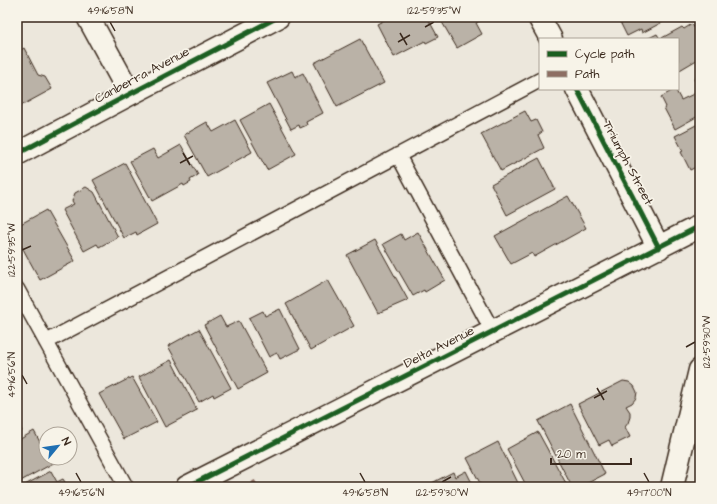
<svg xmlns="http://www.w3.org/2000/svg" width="717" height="504" viewBox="0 0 717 504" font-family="'Architects Daughter',sans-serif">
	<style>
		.building { fill: #bab2a7; stroke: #3b2a1e }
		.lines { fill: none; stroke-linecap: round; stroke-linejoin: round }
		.lane-casing { stroke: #3b2a1e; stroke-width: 17 }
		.street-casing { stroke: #3b2a1e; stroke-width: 25 }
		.secondary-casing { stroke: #3b2a1e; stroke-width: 25 }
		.lane { stroke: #f7f3e8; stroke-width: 14 }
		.street { stroke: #f7f3e8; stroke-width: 22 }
		.secondary { stroke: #f7f3e8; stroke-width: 22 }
		.quiet { stroke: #8d6e63; stroke-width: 4; stroke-dasharray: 8 4; stroke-linecap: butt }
		.cycleway-casing { stroke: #f7f3e8; stroke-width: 8 }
		.cycleway { stroke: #1b5e20; stroke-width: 5 }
		.ticks { fill: none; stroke: #3b2a1e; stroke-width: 1.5 }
		.labels { text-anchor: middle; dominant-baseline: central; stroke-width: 3.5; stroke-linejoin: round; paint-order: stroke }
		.street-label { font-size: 13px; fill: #3b2a1e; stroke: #f7f3e8 }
		.neatline { fill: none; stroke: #3b2a1e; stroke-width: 1.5 }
		.ticks-label { font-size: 10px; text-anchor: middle; fill: #3b2a1e }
	</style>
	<rect width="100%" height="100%" fill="#ece7dc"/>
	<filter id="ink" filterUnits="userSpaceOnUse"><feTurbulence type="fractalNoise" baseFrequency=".025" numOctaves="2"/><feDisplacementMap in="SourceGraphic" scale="8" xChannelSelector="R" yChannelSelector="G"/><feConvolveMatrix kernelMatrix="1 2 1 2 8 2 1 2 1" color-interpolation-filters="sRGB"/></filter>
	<g filter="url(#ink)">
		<path class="building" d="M390,17H427L438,37L426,43L425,41L394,57L377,24Z
			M439,17H486L476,23L482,34L457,48Z
			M623,17H672L642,33L641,29L627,36L619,20Z
			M692,24L700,37V58L678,71V39H647L657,34L660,39L682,27L684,29Z
			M360,39L384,83L337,107L314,63Z
			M24,48L38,75L45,77L52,89L17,108V52Z
			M292,71L295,77L303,73L323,113L306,122L307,125L300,128L299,125L291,129L267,83Z
			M700,75V90L694,79Z
			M675,89L681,100L700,91V115L675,129L664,108L666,107L661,97Z
			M269,104L296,154L267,170L240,120Z
			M525,111L531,122L536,120L542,132L538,135L544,148L501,171L481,134Z
			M235,120L252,152L207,177L184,135L207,122L213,132Z
			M698,124L700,127V165L690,170L681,152L683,151L675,136Z
			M181,145L198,175L190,180L191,182L184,186L183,184L152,201L130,161L153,149L158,158Z
			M539,158L555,189L507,215L491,184Z
			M125,163L157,224L137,235L136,232L124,238L93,180Z
			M86,187L94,192L118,237L99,247L97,244L84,251L62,210L74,204L72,201L75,193Z
			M568,196L586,228L534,257L532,253L511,264L495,236Z
			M46,210L75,261L40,280L17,238V226Z
			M418,232L445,280L425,292L424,290L413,296L383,244L401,234L404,240Z
			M375,240L408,300L378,313L347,255Z
			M328,280L354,326L311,350L286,304Z
			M280,309L300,349L280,359L277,353L269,357L249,318L263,311L265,316Z
			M220,316L226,327L239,321L267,373L238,389L204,325Z
			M199,329L231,388L214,397L213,394L199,402L168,346Z
			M171,360L197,410L165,427L139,377Z
			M132,377L157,422L124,439L99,394Z
			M623,381L629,382L634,386L637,392L636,398L632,403L626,406L630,412V417L628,423L625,427L630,437L612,446L609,440L599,445L578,404Z
			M570,404L605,474L580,487H572L538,421Z
			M17,422L22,431L17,434Z
			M34,431L41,444L46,442V458H58L59,460L17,483V441Z
			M538,432L568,487H527L507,449Z
			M498,442L520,487H482L467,458Z
			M51,471L57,482L63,479L68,487H21Z
			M466,471L474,487H434L432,483L453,472L455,477Z"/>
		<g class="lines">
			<defs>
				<path id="lane" d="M398,155L493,332
					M17,289L126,487
					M46,342L540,80"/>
				<path id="street" d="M88,17L130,94
					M539,17L551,39
					M577,89L659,248
					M17,154L130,94L278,17
					M187,487L700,226"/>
				<path id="secondary" d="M672,487L700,370"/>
			</defs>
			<use href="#lane" class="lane-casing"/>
			<use href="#street" class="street-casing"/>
			<use href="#secondary" class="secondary-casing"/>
			<use href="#lane" class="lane"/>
			<use href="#street" class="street"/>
			<use href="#secondary" class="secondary"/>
			<path class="quiet" d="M253,481L257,487"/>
			<defs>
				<path id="cycleway" d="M577,89L659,248
					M17,154L130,94L278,17
					M187,487L700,226"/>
			</defs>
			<use href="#cycleway" class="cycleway-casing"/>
			<use href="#cycleway" class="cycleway"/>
		</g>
	</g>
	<path class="ticks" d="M110,22L115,31M425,27L434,22M400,33L407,45M398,42L410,35M183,153L190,165M180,163L193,156M22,250L31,246M686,347L695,342M22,375L27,384M597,388L604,400M594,398L607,391M76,473L81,482M360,473L365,482M644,473L649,482M442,482L451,477"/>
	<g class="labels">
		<g class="street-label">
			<text transform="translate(142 75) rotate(-28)">Canberra Avenue</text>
			<text transform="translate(628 163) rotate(62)">Triumph Street</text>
			<text transform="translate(439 347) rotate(-27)">Delta Avenue</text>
		</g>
	</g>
	<rect width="717" height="504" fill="none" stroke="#f7f3e8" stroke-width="44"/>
	<rect x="539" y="38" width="140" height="52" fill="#f7f3e8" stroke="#aca397"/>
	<rect x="547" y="51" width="20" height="6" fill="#1b5e20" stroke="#aca397"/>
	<text x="575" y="58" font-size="12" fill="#3b2a1e">Cycle path</text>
	<rect x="547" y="71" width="20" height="6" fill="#8d6e63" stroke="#aca397"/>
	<text x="575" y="78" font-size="12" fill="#3b2a1e">Path</text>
	<g transform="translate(58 446) rotate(61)"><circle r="19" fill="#f7f3e8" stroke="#aca397"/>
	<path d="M0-3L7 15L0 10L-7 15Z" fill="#1f6fb2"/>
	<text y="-6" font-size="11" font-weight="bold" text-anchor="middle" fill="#3b2a1e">N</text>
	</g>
	<path d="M551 458v6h80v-6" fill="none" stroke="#3b2a1e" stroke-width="2"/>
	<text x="557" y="458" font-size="12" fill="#3b2a1e" stroke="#f7f3e8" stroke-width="3" paint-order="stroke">20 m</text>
	<rect x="22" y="22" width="673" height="460" class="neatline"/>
	<g class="ticks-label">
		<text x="110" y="14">49°16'58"N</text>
		<text x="434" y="14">122°59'35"W</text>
		<text transform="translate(11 250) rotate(-90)" y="4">122°59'35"W</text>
		<text transform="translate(706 342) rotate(-90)" y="4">122°59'30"W</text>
		<text transform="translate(11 375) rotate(-90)" y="4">49°16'56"N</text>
		<text x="81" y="496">49°16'56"N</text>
		<text x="365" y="496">49°16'58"N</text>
		<text x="442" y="496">122°59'30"W</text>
		<text x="649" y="496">49°17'00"N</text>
	</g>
</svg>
